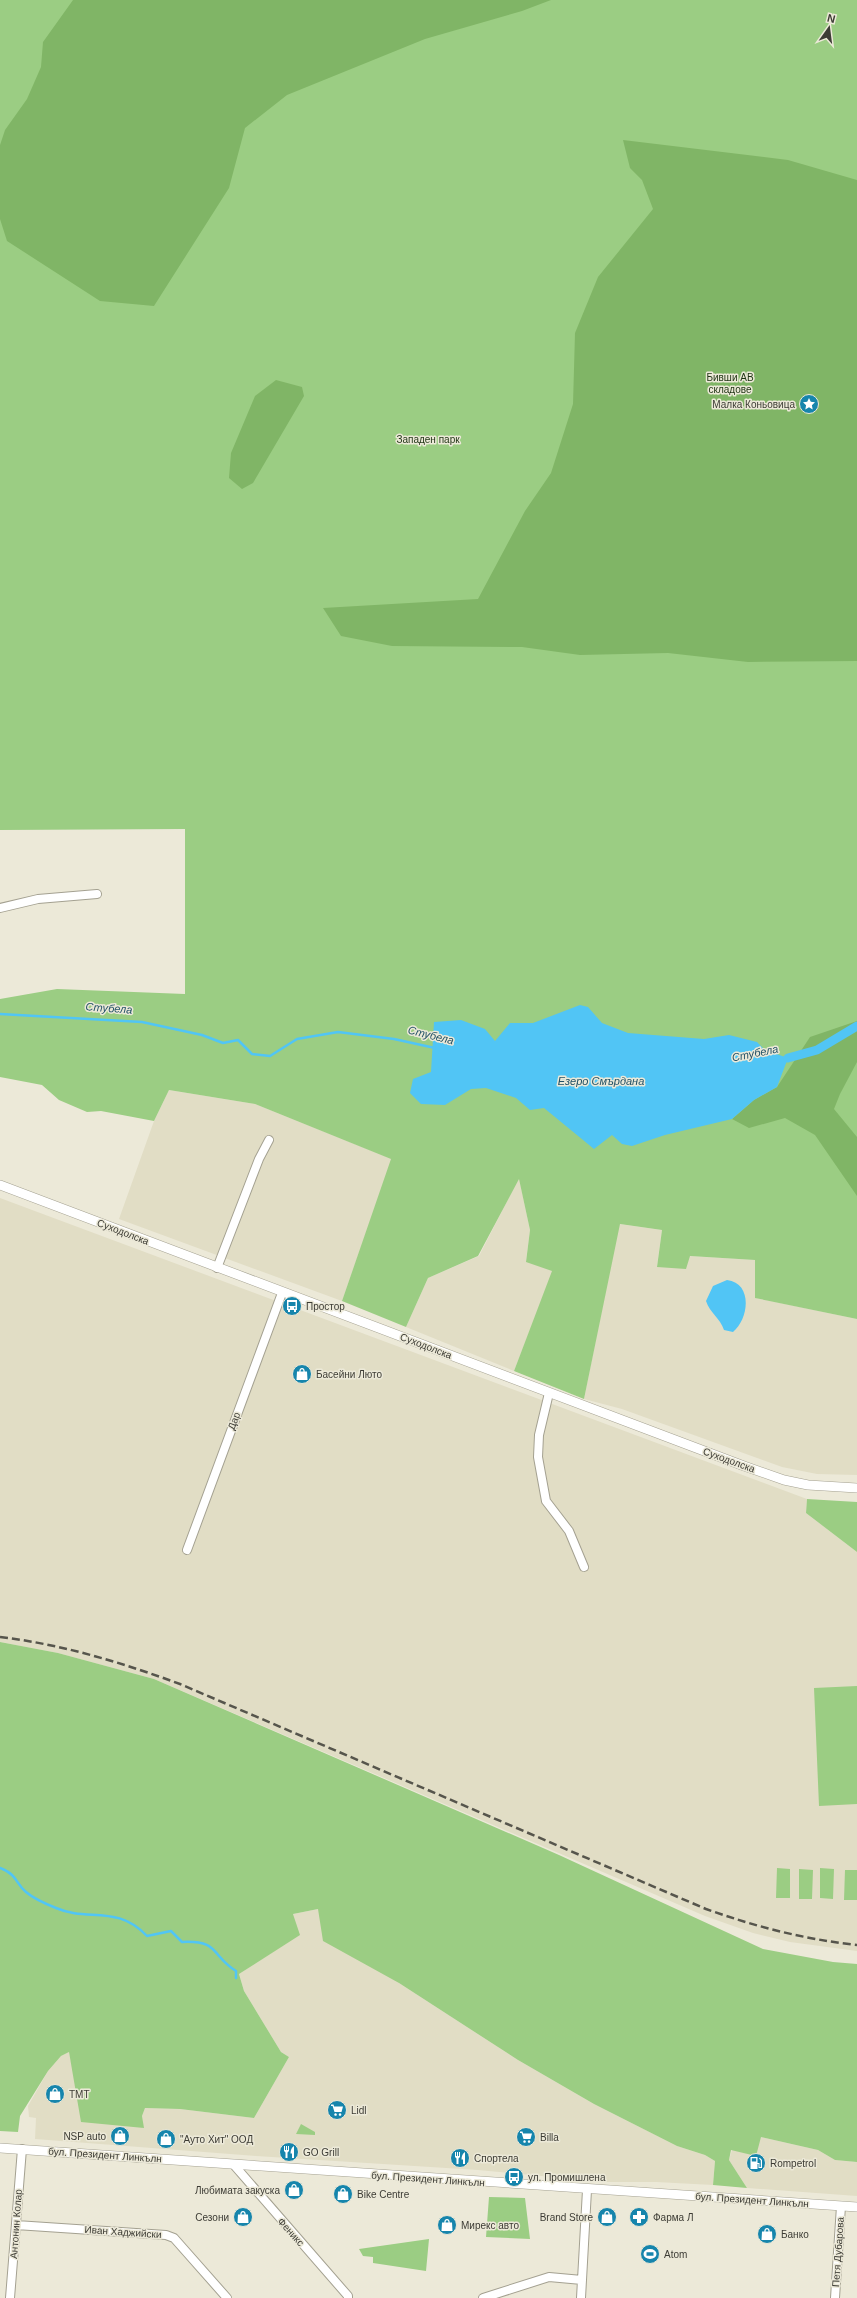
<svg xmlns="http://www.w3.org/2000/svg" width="857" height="2298" viewBox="0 0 857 2298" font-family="Arial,sans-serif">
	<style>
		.built { fill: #e1ddc5 }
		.green { fill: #9bcd83 }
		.forest { fill: #80b566 }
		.water { fill: #51c5f5 }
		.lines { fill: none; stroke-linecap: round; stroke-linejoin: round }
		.stream { stroke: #51c5f5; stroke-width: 2.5 }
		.canal { stroke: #51c5f5; stroke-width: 9 }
		.minor-casing { stroke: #a4a191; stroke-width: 10 }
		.tertiary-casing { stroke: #a4a191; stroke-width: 10 }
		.minor { stroke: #fff; stroke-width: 8 }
		.tertiary { stroke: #fff; stroke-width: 9 }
		.rail { stroke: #56554c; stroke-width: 2.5; stroke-dasharray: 8 4; stroke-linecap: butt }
		.labels { text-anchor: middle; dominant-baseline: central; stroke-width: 3; stroke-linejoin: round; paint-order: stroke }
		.park-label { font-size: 10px; fill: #1d3212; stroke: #ece9d8 }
		.poi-label { font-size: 10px; fill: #3d3c35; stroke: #ece9d8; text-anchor: start }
		.street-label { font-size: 10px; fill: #3d3c35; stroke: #ece9d8 }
		.water-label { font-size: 11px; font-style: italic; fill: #235267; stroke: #ece9d8 }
	</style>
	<rect width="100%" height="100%" fill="#ece9d8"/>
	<path class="built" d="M169,1090L255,1104L392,1159L342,1301L119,1219L154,1121Z
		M519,1178L530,1230L526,1261L553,1271L514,1371L406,1327L428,1278L479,1256Z
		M0,1198L807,1499L806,1513L857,1552V1951L790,1942L753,1933L705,1916L154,1679L58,1653L0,1642Z
		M619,1224L662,1230L657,1266L689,1256L755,1260L756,1298L857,1319V1475L817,1474L782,1467L622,1409L584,1399Z
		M318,1909L399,1983L518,2060L594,2104L677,2146L705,2155L715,2161L713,2185L656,2182H604L478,2170L256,2156L35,2139L36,2118L29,2117L28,2106L48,2071L61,2056L69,2052L74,2075L143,2128L142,2116L145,2108L180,2109L254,2118L289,2057L281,2052L244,1991L239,1974L299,1935L293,1914Z
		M761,2137L818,2150L835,2160L857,2162V2196L747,2188L729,2160L732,2150Z"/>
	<path class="green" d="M0,0H857V1319L755,1298V1260L690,1256L686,1269L657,1267L662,1230L620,1224L584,1399L514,1371L552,1271L526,1262L530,1230L519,1179L478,1256L428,1278L406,1327L342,1301L391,1159L255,1104L169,1090L154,1121L101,1111L87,1112L59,1100L42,1085L0,1077V999L57,989L185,994V829L0,830Z
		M807,1499L857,1502V1552L806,1513Z
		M0,1642L58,1653L154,1679L559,1855L763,1949L833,1962L857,1964V2162L835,2160L818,2150L761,2137L756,2156L731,2150L729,2160L747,2188L713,2185L715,2161L705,2155L677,2146L594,2104L518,2060L399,1983L323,1941L318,1909L293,1914L300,1935L239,1974L244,1991L281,2052L289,2057L254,2118L180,2109L145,2108L142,2116L144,2128L81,2122L69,2052L61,2056L48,2071L20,2116L18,2132L0,2131Z
		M857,1686V1804L819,1806L814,1688Z
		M777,1868L790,1869V1898H776Z
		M820,1868L834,1869L833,1899L820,1898Z
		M799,1869L813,1870L812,1899H799Z
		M845,1870H857V1900H844Z
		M301,2124L315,2132V2135L296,2134Z
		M489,2197L525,2198L530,2239L486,2237Z
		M429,2239L426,2271L373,2263V2257L363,2256L359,2249Z"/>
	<path class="forest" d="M73,0H551L522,11L425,39L287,95L245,128L229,188L154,306L100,301L7,241L0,219V145L5,130L27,99L41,67L43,42Z
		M623,140L788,160L857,180V661L748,662L668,653L580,655L522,647L392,646L341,636L323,608L478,599L525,511L551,473L573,404L575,333L598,277L653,209L642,180L630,168Z
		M276,380L302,387L304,396L253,483L242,489L229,478L231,453L255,396Z
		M857,1021V1062L840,1094L834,1109L857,1137V1196L815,1135L785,1118L749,1128L732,1119L754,1100L777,1087L810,1037Z"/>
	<path class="water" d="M580,1005L588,1007L602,1023L628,1033L704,1039L729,1035L757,1042L765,1050L788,1058L777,1087L754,1100L732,1119L665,1135L632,1146L622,1144L612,1135L594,1149L544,1108L530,1110L516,1098L486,1088L471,1089L445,1105L421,1104L410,1093L413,1079L431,1072L434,1022L461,1020L485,1029L495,1041L510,1023H533Z
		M727,1280C753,1283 749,1319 733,1332L724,1330C720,1318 710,1313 706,1301L713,1286Z"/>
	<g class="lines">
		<path class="stream" d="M0,1014L142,1022L202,1035L223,1043L238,1040L252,1054L270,1056L297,1039L338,1032L394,1039L435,1048
			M0,1868C18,1875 15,1883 26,1892C34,1899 46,1904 56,1908C88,1922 117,1904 147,1936L171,1931L182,1942C220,1940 211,1956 236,1971V1978"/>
		<path class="canal" d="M788,1058L817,1050L857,1026"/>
		<defs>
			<path id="minor" d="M0,908L38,899L97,894
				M217,1268L259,1159L269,1140
				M549,1393L539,1435L538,1457L546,1501L569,1531L584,1567
				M187,1550L282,1293
				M234,2165L348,2296V2298
				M16,2225L166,2235L174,2238L227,2298
				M10,2298L22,2149
				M483,2298L549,2277L582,2280
				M581,2298L587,2190
				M835,2298L841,2206"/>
			<path id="tertiary" d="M0,1185L744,1466L784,1480L808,1485L857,1488
				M0,2148L857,2207"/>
		</defs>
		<use href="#minor" class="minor-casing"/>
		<use href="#tertiary" class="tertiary-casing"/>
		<use href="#minor" class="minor"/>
		<use href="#tertiary" class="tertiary"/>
		<path class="rail" d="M0,1637C61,1644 123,1663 180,1684L706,1909C757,1927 803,1939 857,1945"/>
	</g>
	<defs>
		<symbol id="sight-disc" viewBox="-11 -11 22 22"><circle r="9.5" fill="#1685ac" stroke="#ece9d8"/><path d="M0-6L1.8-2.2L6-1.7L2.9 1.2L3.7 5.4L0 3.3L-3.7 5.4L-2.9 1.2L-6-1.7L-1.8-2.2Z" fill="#fff"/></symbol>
		<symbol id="bus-disc" viewBox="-11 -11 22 22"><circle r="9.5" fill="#1685ac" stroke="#ece9d8"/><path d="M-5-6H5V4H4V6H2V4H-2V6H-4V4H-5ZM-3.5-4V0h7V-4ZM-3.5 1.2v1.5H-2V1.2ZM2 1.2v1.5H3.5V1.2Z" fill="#fff"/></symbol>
		<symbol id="shop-disc" viewBox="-11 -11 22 22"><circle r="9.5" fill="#1685ac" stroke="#ece9d8"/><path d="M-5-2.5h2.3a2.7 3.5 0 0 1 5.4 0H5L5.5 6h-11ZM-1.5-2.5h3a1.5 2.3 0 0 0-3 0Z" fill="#fff"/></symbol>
		<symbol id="supermarket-disc" viewBox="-11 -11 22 22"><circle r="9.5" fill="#1685ac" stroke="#ece9d8"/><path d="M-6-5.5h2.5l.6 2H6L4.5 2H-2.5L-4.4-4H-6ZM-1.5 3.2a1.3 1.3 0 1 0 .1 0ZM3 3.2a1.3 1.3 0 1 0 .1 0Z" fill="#fff"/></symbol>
		<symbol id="restaurant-disc" viewBox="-11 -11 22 22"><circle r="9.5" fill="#1685ac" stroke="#ece9d8"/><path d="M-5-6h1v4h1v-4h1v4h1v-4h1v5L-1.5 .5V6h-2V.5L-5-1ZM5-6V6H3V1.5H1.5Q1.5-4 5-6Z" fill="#fff"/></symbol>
		<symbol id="fuel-disc" viewBox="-11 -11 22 22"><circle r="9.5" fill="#1685ac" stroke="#ece9d8"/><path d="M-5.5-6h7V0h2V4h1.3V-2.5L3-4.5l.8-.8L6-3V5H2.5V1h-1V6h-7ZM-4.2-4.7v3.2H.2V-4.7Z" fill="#fff"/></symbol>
		<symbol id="pharmacy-disc" viewBox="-11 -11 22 22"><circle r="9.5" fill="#1685ac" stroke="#ece9d8"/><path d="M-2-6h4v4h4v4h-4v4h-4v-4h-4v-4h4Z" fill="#fff"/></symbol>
		<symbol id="stadium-disc" viewBox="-11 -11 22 22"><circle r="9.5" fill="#1685ac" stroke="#ece9d8"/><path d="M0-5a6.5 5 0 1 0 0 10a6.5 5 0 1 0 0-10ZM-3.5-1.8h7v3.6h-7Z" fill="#fff"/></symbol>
	</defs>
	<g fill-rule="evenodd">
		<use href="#sight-disc" x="798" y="393" width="22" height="22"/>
		<use href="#bus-disc" x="281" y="1295" width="22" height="22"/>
		<use href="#shop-disc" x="291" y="1363" width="22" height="22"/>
		<use href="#shop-disc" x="44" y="2083" width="22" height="22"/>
		<use href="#supermarket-disc" x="326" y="2099" width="22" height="22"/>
		<use href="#shop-disc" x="109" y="2125" width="22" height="22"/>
		<use href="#supermarket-disc" x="515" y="2126" width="22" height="22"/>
		<use href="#shop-disc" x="155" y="2128" width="22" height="22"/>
		<use href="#restaurant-disc" x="278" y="2141" width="22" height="22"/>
		<use href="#restaurant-disc" x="449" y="2147" width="22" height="22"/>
		<use href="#fuel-disc" x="745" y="2152" width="22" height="22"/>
		<use href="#bus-disc" x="503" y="2166" width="22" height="22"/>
		<use href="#shop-disc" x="283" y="2179" width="22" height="22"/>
		<use href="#shop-disc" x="332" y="2183" width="22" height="22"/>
		<use href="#shop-disc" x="232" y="2206" width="22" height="22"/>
		<use href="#shop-disc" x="596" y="2206" width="22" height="22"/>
		<use href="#pharmacy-disc" x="628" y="2206" width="22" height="22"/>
		<use href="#shop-disc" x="436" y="2214" width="22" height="22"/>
		<use href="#shop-disc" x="756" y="2223" width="22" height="22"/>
		<use href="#stadium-disc" x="639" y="2243" width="22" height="22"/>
	</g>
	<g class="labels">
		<g class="park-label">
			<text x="730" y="377">Бивши АВ<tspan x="730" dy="12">складове</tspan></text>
			<text x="428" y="439">Западен парк</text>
		</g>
		<g class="poi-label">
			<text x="795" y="404" text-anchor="end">Малка Коньовица</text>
			<text x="306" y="1306">Простор</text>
			<text x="316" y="1374">Басейни Люто</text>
			<text x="69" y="2094">TMT</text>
			<text x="351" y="2110">Lidl</text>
			<text x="106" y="2136" text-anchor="end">NSP auto</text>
			<text x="540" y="2137">Billa</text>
			<text x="180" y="2139">"Ауто Хит" ООД</text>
			<text x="303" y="2152">GO Grill</text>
			<text x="474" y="2158">Спортела</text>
			<text x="770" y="2163">Rompetrol</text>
			<text x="528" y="2177">ул. Промишлена</text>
			<text x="280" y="2190" text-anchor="end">Любимата закуска</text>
			<text x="357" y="2194">Bike Centre</text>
			<text x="229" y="2217" text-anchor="end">Сезони</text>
			<text x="593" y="2217" text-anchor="end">Brand Store</text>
			<text x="653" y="2217">Фарма Л</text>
			<text x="461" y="2225">Мирекс авто</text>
			<text x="781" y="2234">Банко</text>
			<text x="664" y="2254">Atom</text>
		</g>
		<g class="street-label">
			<text transform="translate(123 1232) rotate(21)">Суходолска</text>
			<text transform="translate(426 1346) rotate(21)">Суходолска</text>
			<text transform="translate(234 1421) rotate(-69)">Дар</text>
			<text transform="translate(729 1460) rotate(20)">Суходолска</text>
			<text transform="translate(105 2155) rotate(4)">бул. Президент Линкълн</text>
			<text transform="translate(428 2179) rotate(4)">бул. Президент Линкълн</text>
			<text transform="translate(752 2200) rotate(4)">бул. Президент Линкълн</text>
			<text transform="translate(16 2224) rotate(-86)">Антонин Колар</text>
			<text transform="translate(123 2232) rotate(4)">Иван Хаджийски</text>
			<text transform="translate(291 2232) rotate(48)">Феникс</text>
			<text transform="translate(838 2252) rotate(-86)">Петя Дубарова</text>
		</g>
		<g class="water-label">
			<text transform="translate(109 1008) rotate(4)">Стубела</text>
			<text transform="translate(431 1035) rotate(14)">Стубела</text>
			<text transform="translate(755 1053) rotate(-11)">Стубела</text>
			<text x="601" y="1081">Езеро Смърдана</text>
		</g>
	</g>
	<g transform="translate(829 28) rotate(14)" stroke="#ece9d8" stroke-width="3" paint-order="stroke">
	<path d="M0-3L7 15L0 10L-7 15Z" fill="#3d3c35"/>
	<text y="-6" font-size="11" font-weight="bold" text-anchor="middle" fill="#3d3c35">N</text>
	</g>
</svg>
